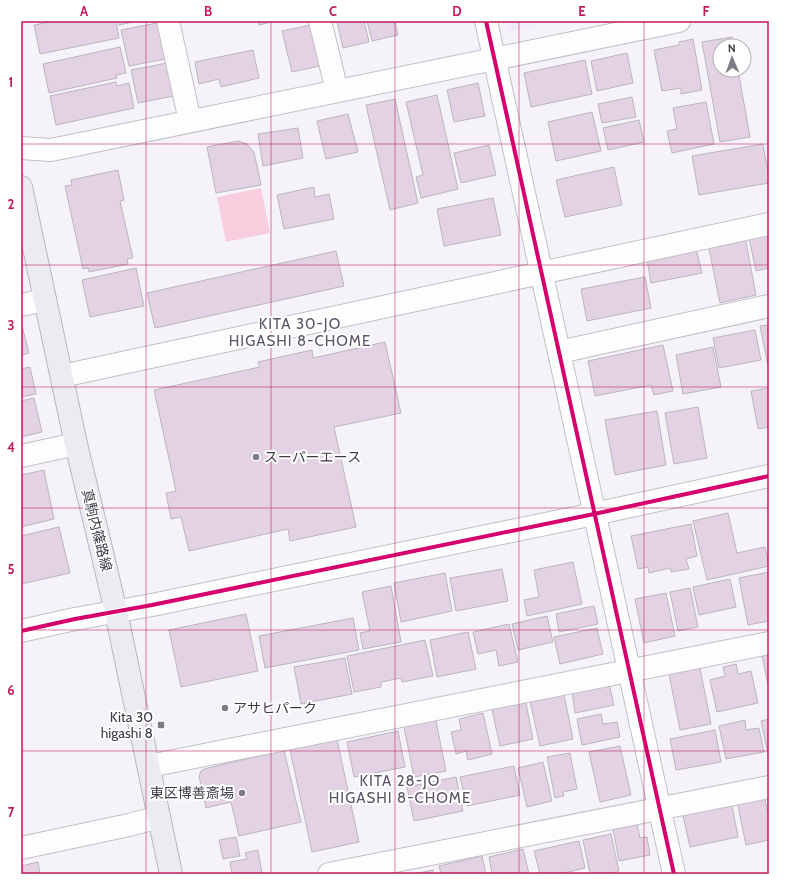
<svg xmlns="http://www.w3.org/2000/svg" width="790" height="895" viewBox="0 0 790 895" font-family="Cabin,'Noto Sans JP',sans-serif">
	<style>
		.built { fill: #f1eafb }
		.green { fill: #f8cedf }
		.building { fill: #e3d2e3; stroke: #bbb6bc }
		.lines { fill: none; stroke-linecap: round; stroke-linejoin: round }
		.minor-casing { stroke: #c3bfc7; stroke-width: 24 }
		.major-casing { stroke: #b7b6c4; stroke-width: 24 }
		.minor { stroke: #fefdfe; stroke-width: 22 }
		.major { stroke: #ecebf2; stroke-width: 22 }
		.cycleway-casing { stroke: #fff; stroke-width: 6 }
		.cycleway { stroke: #d6006c; stroke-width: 4 }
		.grid { fill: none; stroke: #c2185b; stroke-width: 1; stroke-opacity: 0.55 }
		.poi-dot { fill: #7f7b84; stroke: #fff; stroke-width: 1.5 }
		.labels { text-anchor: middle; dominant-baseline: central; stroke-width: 4; stroke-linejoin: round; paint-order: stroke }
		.poi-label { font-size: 14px; fill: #3f3b44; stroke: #fff; text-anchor: start }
		.street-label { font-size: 14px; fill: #3f3b44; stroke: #fff }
		.neighbourhood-label { font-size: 15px; letter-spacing: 1px; fill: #5c5368; stroke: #fff }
		.neatline { fill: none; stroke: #c2185b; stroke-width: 1.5 }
		.grid-label { font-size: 13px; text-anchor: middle; font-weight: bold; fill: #c2185b }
	</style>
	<rect width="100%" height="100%" fill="#f6f2fa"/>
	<path class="built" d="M507,21H547L510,32Z"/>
	<path class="green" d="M261,188L270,233L226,242L217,197Z"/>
	<path class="building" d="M55,21H116L119,38L40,54L34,25Z
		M119,21H137L119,25Z
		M258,21H276L259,25Z
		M337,21H364L369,42L343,48Z
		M367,21H395L398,35L372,41Z
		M157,23L165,59L129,66L121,30Z
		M311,25L320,66L292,72L282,31Z
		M732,37L734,46H720V70H738L750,137L720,142L702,42Z
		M693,39L702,90L681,94V88L662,91L654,50L679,45V42Z
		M120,47L126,73L116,75L117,78L49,93L43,64Z
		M253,50L259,78L221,87L219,79L199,84L195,62Z
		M627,53L633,83L597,91L591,61Z
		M585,60L592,94L531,107L524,73Z
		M167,63L174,96L138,103L131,70Z
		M116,82L117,86L129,83L134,108L56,125L50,96Z
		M478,83L485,116L454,122L447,90Z
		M437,95L458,189L421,198L416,177L423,175L406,102Z
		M632,97L636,117L602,123L598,104Z
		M395,99L418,203L390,210L366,105Z
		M706,102L714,144L672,153L667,131L677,129L673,108Z
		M592,112L601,151L556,161L548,122Z
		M348,114L358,152L326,159L317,121Z
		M639,120L644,142L608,150L603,128Z
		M298,128L303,158L263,166L258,134Z
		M238,141L247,144L254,152L261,185L216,193L207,147Z
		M763,144L769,178V183L699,195L692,156Z
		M489,145L496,175L461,183L454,153Z
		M614,167L622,205L565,217L556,180Z
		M118,170L124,200L120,201L133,258L127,259L128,264L89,272L88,268L83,269L65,186L72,185L71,180Z
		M314,187L315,197L329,194L334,219L284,229L277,195Z
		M493,198L501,235L444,246L437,209Z
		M769,233V268L756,271L749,238Z
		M745,237L756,295L720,303L708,244Z
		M695,244L702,273L651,283L646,254Z
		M336,251L344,286L155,328L147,293Z
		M136,268L144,306L90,317L82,280Z
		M645,277L651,308L587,321L581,289Z
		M21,322L29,353L21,355Z
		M769,325V366H768L760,326Z
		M755,330L761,360L719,368L713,338Z
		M385,342L401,413L334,427L356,527L290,541L288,529L189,551L181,517L171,519L166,493L176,491L154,390L260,367L258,362L312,350L313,358Z
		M663,345L673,391L654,395L651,385L595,396L588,361Z
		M713,347L721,387L683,394L676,355Z
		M30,367L36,394L21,397V369Z
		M769,388V427L758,429L751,391Z
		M34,398L42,432L21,437V401Z
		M698,407L707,458L674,464L665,413Z
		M657,411L666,465L615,475L605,420Z
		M44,470L54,519L21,527V475Z
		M728,513L737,553L765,547L769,566L707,580L693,521Z
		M691,524L697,556L686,559L689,569L671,572L670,568L649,573L648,567L638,569L631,536Z
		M59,527L70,573L21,584V536Z
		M573,562L582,604L527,616L524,600L539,597L534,570Z
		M502,569L508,601L456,611L450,578Z
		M769,572V621L748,625L739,578Z
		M445,573L452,611L401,622L394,583Z
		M730,579L736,607L699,615L693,587Z
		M391,586L401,642L363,649L360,633L370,631L362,592Z
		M690,588L698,627L678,631L670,592Z
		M666,593L675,636L644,643L635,599Z
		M594,606L598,624L559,632L556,614Z
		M246,614L258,671L181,687L169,630Z
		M547,616L553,642L518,650L512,624Z
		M353,618L359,650L265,668L259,636Z
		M509,624L518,662L499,666L496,650L478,654L473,632Z
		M597,628L603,654L560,664L554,637Z
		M468,632L476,669L437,677L430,640Z
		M425,640L433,676L402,682L401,678L381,682V687L354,692L347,656Z
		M769,655V690L762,656Z
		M345,658L352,694L301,704L294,667Z
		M736,664L738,674L751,671L758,703L717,712L710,680L725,676L723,667Z
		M700,668L711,724L680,730L669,674Z
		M609,684L614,705L575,713L572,691Z
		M564,694L573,739L540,746L530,701Z
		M525,698L533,739L500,746L491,705Z
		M483,713L492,754L468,760L466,751L456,754L451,732L461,730L459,719Z
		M601,714L603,724L617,722L620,737L582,745L577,719Z
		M435,716L446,771L414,777L403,722Z
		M769,719V753L768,754L761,721Z
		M745,720L746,730L759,728L764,752L726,759L719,726Z
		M715,730L721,762L676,770L670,739Z
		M398,731L405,767L354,777L347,742Z
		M336,735L359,842L312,852L289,745Z
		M620,746L631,795L600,802L589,752Z
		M284,750L301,822L239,836L231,802L206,808L199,776L201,771L204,769Z
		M570,753L577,789L563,792L564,796L555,798L547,757Z
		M543,762L552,801L527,807L518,768Z
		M514,766L520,795L467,806L460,777Z
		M456,777L463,811L414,821L407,787Z
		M764,795L769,818V840L746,845L737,801Z
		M732,805L738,837L690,847L683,815Z
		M637,824L640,838L647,837L650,855L619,861L613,829Z
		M611,834L619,871L608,874H590L583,840Z
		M236,837L240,856L223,859L219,840Z
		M579,841L585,868L560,874H540L534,851Z
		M523,849L529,874H492L489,857Z
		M258,850L262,873L255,874H232L230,862L247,859L245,853Z
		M482,856L486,874H441L439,866Z
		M38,862L40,874H21V866Z
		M433,870L434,874H414Z"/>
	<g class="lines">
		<defs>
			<path id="minor" d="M168,21L190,121
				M320,21L337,91
				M486,21L674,874
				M21,148L51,150L679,21
				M21,305L45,300
				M559,352L769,306
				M62,376L769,224
				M21,456L76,444
				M21,631L75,619L152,605L594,514L769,476
				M149,766L769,643
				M21,848L129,825L159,817
				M329,874L769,787"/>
			<path id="major" d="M21,187L76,444L105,565L116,612L171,874"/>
		</defs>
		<use href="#minor" class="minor-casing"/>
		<use href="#major" class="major-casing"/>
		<use href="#minor" class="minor"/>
		<use href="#major" class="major"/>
		<defs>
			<path id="cycleway" d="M486,21L674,874
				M21,631L75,619L152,605L594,514L769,476"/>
		</defs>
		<use href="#cycleway" class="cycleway-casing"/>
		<use href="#cycleway" class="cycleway"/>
	</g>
	<path class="grid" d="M146,21V874M271,21V874M395,21V874M519,21V874M644,21V874M21,144H769M21,265H769M21,387H769M21,508H769M21,630H769M21,751H769"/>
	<g class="poi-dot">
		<circle cx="256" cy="457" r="4"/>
		<circle cx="225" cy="708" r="4"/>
		<rect x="157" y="721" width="8" height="8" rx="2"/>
		<circle cx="242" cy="793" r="4"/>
	</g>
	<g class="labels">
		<g class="poi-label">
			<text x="264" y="457">スーパーエース</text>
			<text x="233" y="708">アサヒパーク</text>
			<text x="153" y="717" text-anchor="end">Kita 30<tspan x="153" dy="16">higashi 8</tspan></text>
			<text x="234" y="793" text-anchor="end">東区博善斎場</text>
		</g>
		<g class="street-label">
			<text transform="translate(97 530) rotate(76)">真駒内篠路線</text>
		</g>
		<g class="neighbourhood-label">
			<text x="300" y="324">KITA 30-JO<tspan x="300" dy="17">HIGASHI 8-CHOME</tspan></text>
			<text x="400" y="781">KITA 28-JO<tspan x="400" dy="17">HIGASHI 8-CHOME</tspan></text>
		</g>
	</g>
	<rect width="790" height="895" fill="none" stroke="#ffffff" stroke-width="44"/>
	<g transform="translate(732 58) rotate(358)"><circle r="19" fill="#ffffff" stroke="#b2b1b4"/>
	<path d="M0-3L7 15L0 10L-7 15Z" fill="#7f7b84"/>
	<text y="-6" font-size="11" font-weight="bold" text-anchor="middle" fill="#3f3b44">N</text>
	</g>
	<rect x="22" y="22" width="746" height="851" class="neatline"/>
	<g class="grid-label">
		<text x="84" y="16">A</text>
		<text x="208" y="16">B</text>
		<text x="333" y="16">C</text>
		<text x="457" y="16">D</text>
		<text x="582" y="16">E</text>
		<text x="706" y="16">F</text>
		<text x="11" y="87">1</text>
		<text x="11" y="209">2</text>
		<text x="11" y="330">3</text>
		<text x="11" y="452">4</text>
		<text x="11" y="574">5</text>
		<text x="11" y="695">6</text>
		<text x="11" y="817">7</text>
	</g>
</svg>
